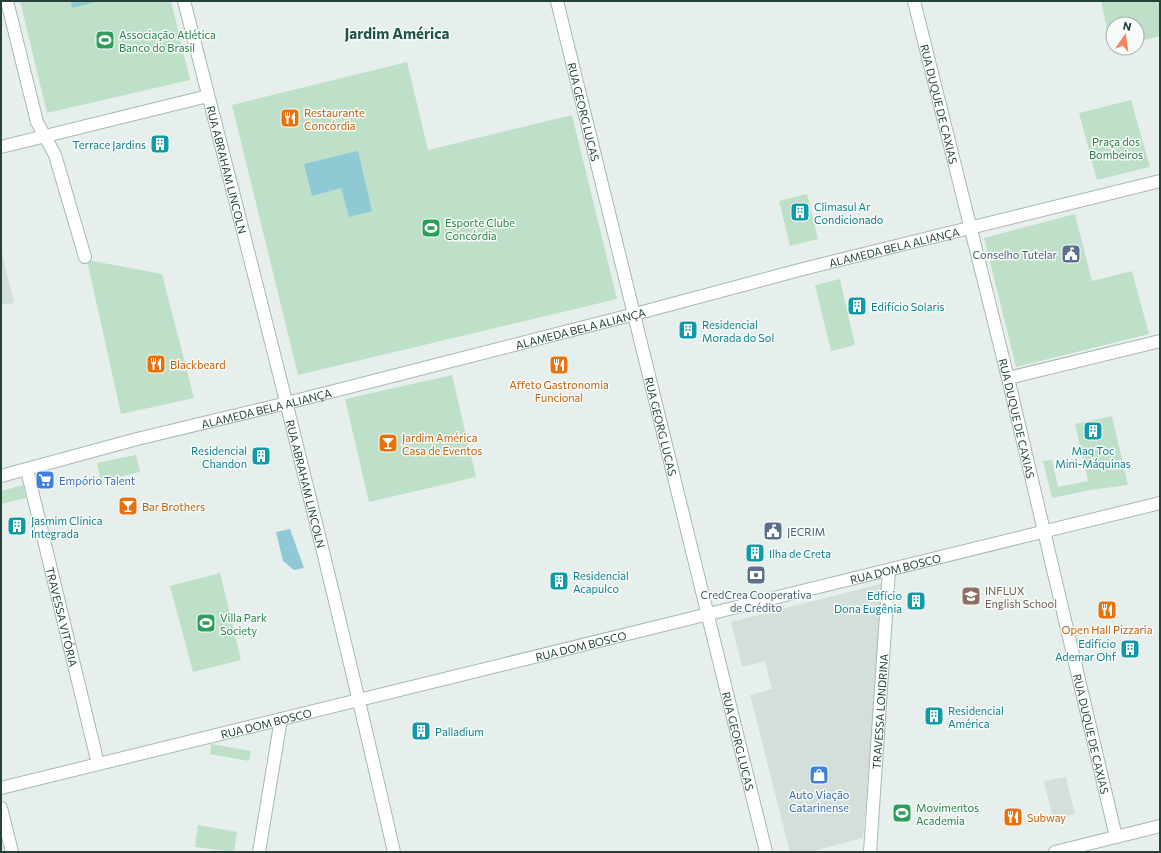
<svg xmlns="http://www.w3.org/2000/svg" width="1161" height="853" viewBox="0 0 1161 853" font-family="Commissioner,sans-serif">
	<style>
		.built { fill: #d4dfda }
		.green { fill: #bfe0c8 }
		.water { fill: #8ec9d4 }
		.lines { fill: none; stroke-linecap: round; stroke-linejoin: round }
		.minor-casing { stroke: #a8b8b2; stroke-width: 14 }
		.tertiary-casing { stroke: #a8b8b2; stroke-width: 14 }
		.secondary-casing { stroke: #a4bbb3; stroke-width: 14 }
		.minor { stroke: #fff; stroke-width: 12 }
		.tertiary { stroke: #fff; stroke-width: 12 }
		.secondary { stroke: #fff; stroke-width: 12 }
		.labels { text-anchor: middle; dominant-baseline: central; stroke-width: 3; stroke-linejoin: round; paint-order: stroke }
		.leisure-label { font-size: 11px; fill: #27864d; stroke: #f7fbf9; text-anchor: start }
		.street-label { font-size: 11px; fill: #24423a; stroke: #f7fbf9 }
		.food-label { font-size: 11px; fill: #c56008; stroke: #f7fbf9; text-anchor: start }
		.park-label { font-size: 11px; fill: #2d7a4b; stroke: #f7fbf9 }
		.culture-label { font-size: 11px; fill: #0d838f; stroke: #f7fbf9; text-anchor: start }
		.service-label { font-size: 11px; fill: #4e5e75; stroke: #f7fbf9; text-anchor: end }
		.shop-label { font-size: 11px; fill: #366cbe; stroke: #f7fbf9; text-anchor: start }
		.education-label { font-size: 11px; fill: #785e54; stroke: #f7fbf9; text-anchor: start }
		.district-label { font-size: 15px; font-weight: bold; fill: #1f5548; stroke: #f7fbf9 }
	</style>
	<rect width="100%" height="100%" fill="#e6efeb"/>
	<path class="built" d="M1,249L14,303L1,305Z
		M884,583L863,838L809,852H790L750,695L772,689L765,661L742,667L731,622Z
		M1066,777L1075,814L1053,819L1044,781Z"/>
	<path class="green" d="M20,1H171L190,80L47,113Z
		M1101,1H1160V36L1137,42V24H1113V47L1111,48Z
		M407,62L428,150L572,115L617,299L298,375L232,105Z
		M1131,100L1150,167L1097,180L1079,113Z
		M807,194L818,239L790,246L779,201Z
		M1075,214L1092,281L1132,271L1149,334L1016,367L984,238Z
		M87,260L162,274L194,398L121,414Z
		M840,279L855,345L831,351L815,285Z
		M452,375L476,477L369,502L345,399Z
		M1112,416L1128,485L1090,490L1052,498L1043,461L1052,460L1058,487L1088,481L1075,424Z
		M136,455L140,472L101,481L97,463Z
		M23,485L26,498L1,504V491Z
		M220,573L241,660L193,672L170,586Z
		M211,744L251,751L249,761L210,754Z
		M198,825L237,832L234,852L195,847Z"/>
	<path class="water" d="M71,1H99L72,8Z
		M358,151L372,211L349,217L341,188L312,196L304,164Z
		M290,529L304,568L294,570L283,561L276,532Z"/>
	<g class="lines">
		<defs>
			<g id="minor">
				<path d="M7,1L37,122L55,155L85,257"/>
				<path id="s1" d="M184,1C257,284 329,567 394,852"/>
				<path id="s2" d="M557,1L766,852"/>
				<path id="s3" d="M914,1L1008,378L1116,837"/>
				<path d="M1,147L208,96"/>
				<path d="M1008,378L1160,341"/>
				<path id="s4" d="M27,470L98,764"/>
				<path d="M259,852L281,719"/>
				<path id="s5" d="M870,852L889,570"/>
			</g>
			<g id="tertiary">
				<path id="s6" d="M1,476L137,439L287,403L635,314L803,269L1160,181"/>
				<path id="s7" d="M1,788L1160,503"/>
				<path d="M1,808L12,852"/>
			</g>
			<path id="secondary" d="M1055,852L1160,826"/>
		</defs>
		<use href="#minor" class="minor-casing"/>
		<use href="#tertiary" class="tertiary-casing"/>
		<use href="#secondary" class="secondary-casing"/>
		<use href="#minor" class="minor"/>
		<use href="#tertiary" class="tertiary"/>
		<use href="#secondary" class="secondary"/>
	</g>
	<defs>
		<symbol id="stadium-square" viewBox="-11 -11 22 22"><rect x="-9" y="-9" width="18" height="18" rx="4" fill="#2e9e5b" stroke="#f7fbf9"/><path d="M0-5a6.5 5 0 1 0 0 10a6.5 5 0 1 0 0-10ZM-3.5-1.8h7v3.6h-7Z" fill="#fff"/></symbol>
		<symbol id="restaurant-square" viewBox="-11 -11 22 22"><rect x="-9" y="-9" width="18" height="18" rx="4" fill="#e8710a" stroke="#f7fbf9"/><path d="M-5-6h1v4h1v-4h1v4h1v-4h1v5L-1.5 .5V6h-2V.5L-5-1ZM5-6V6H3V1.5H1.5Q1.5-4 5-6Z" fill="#fff"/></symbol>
		<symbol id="building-square" viewBox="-11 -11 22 22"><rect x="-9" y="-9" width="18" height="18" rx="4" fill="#0f9aa8" stroke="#f7fbf9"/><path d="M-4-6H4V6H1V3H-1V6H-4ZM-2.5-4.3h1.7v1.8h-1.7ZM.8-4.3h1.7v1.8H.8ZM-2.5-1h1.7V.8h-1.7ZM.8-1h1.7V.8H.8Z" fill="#fff"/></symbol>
		<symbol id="civic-square" viewBox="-11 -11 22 22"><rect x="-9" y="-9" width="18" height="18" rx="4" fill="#5c6f8a" stroke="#f7fbf9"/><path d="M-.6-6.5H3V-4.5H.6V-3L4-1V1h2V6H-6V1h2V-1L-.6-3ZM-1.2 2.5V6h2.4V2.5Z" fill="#fff"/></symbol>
		<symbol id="bar-square" viewBox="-11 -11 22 22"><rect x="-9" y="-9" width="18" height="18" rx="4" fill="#e8710a" stroke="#f7fbf9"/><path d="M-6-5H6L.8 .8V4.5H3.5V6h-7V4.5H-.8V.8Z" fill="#fff"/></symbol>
		<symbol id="supermarket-square" viewBox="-11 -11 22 22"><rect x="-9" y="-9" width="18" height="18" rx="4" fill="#3f7fe0" stroke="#f7fbf9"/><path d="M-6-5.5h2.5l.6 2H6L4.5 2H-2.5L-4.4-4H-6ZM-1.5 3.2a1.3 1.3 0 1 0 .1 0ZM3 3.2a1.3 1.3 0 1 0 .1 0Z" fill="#fff"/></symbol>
		<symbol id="bank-square" viewBox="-11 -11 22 22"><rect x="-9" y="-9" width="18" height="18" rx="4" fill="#5c6f8a" stroke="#f7fbf9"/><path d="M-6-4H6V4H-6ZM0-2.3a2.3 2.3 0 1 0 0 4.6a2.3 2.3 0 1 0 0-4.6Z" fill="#fff"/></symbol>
		<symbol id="school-square" viewBox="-11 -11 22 22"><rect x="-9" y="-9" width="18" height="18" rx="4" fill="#8d6e63" stroke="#f7fbf9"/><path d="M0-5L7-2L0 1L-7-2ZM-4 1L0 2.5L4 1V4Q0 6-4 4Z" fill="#fff"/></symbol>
		<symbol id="shop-square" viewBox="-11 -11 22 22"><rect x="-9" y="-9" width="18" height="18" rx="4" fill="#3f7fe0" stroke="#f7fbf9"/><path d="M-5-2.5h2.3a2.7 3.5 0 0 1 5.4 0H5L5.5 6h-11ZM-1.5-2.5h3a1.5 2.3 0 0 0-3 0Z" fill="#fff"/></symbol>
	</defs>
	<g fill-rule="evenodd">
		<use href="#stadium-square" x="94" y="29" width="22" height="22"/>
		<use href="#restaurant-square" x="279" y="107" width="22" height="22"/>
		<use href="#building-square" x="149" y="133" width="22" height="22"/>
		<use href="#building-square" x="789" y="201" width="22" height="22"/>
		<use href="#stadium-square" x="420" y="217" width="22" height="22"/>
		<use href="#civic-square" x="1060" y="243" width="22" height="22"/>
		<use href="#building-square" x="846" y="295" width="22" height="22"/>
		<use href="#building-square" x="677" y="319" width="22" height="22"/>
		<use href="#restaurant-square" x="145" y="353" width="22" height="22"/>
		<use href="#restaurant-square" x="548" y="354" width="22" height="22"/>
		<use href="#building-square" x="1082" y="420" width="22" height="22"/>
		<use href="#bar-square" x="377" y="432" width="22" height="22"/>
		<use href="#building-square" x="250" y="445" width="22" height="22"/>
		<use href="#supermarket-square" x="34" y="469" width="22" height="22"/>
		<use href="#bar-square" x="117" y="495" width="22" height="22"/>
		<use href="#building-square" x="6" y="515" width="22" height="22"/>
		<use href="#civic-square" x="762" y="520" width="22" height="22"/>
		<use href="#building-square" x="744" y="542" width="22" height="22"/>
		<use href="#bank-square" x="745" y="564" width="22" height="22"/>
		<use href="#building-square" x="548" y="570" width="22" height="22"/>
		<use href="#school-square" x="960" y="585" width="22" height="22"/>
		<use href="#building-square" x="905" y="590" width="22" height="22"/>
		<use href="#restaurant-square" x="1096" y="599" width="22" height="22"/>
		<use href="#stadium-square" x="195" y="612" width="22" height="22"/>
		<use href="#building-square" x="1119" y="638" width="22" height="22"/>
		<use href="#building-square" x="923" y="705" width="22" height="22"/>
		<use href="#building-square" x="410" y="720" width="22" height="22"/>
		<use href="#shop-square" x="808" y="764" width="22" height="22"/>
		<use href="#stadium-square" x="891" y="802" width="22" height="22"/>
		<use href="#restaurant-square" x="1002" y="806" width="22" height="22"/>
	</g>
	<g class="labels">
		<g class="leisure-label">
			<text x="119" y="34">Associação Atlética<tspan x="119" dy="13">Banco do Brasil</tspan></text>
			<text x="445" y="222">Esporte Clube<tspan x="445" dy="13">Concórdia</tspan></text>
			<text x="220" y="617">Villa Park<tspan x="220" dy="13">Society</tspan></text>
			<text x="916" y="807">Movimentos<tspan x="916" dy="13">Academia</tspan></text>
		</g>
		<g class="street-label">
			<text stroke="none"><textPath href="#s3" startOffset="106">RUA DUQUE DE CAXIAS</textPath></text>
			<text stroke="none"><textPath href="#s2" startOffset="114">RUA GEORG LUCAS</textPath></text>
			<text stroke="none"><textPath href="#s1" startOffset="174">RUA ABRAHAM LINCOLN</textPath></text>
			<text stroke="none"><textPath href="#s6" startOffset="922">ALAMEDA BELA ALIANÇA</textPath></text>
			<text stroke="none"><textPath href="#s6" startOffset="598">ALAMEDA BELA ALIANÇA</textPath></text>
			<text stroke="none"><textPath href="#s6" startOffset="274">ALAMEDA BELA ALIANÇA</textPath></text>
			<text stroke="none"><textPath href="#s3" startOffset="430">RUA DUQUE DE CAXIAS</textPath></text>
			<text stroke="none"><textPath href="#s2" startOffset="438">RUA GEORG LUCAS</textPath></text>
			<text stroke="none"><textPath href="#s1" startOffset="498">RUA ABRAHAM LINCOLN</textPath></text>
			<text stroke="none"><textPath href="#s7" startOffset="921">RUA DOM BOSCO</textPath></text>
			<text stroke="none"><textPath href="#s4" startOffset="151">TRAVESSA VITÓRIA</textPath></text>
			<text stroke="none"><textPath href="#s7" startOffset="597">RUA DOM BOSCO</textPath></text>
			<text stroke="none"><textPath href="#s5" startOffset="141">TRAVESSA LONDRINA</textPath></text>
			<text stroke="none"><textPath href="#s7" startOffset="273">RUA DOM BOSCO</textPath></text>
			<text stroke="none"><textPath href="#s3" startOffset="754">RUA DUQUE DE CAXIAS</textPath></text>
			<text stroke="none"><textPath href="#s2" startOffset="762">RUA GEORG LUCAS</textPath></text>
		</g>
		<g class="food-label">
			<text x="304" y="112">Restaurante<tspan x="304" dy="13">Concórdia</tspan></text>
			<text x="170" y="364">Blackbeard</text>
			<text x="559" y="384" text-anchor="middle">Affeto Gastronomia<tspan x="559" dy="13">Funcional</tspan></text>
			<text x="402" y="437">Jardim América<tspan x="402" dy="13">Casa de Eventos</tspan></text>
			<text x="142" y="506">Bar Brothers</text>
			<text x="1107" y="629" text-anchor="middle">Open Hall Pizzaria</text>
			<text x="1027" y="817">Subway</text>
		</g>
		<g class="park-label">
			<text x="1116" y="141">Praça dos<tspan x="1116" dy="13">Bombeiros</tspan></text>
		</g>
		<g class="culture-label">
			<text x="146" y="144" text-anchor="end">Terrace Jardins</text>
			<text x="814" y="206">Climasul Ar<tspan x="814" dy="13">Condicionado</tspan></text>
			<text x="871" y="306">Edifício Solaris</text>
			<text x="702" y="324">Residencial<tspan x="702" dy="13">Morada do Sol</tspan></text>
			<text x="247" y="450" text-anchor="end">Residencial<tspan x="247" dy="13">Chandon</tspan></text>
			<text x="1093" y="450" text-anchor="middle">Maq Toc<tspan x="1093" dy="13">Mini-Máquinas</tspan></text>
			<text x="31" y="520">Jasmim Clínica<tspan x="31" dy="13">Integrada</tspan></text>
			<text x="769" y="553">Ilha de Creta</text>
			<text x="573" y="575">Residencial<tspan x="573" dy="13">Acapulco</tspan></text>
			<text x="902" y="595" text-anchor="end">Edfício<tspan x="902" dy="13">Dona Eugênia</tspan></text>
			<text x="1116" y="643" text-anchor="end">Edifício<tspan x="1116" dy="13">Ademar Ohf</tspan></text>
			<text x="948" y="710">Residencial<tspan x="948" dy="13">América</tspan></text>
			<text x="435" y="731">Palladium</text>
		</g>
		<g class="service-label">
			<text x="1057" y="254">Conselho Tutelar</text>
			<text x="787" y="531" text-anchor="start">JECRIM</text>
			<text x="756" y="594" text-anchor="middle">CredCrea Cooperativa<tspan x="756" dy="13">de Crédito</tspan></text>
		</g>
		<g class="shop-label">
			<text x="59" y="480">Empório Talent</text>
			<text x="819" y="794" text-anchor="middle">Auto Viação<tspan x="819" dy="13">Catarinense</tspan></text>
		</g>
		<g class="education-label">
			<text x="985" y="590">INFLUX<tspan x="985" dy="13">English School</tspan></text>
		</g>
		<g class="district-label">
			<text x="397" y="33">Jardim América</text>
		</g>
	</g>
	<rect width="1161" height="853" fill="none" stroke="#24423a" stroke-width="4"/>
	<g transform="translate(1125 36) rotate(13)"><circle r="19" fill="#f7fbf9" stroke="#a3b1ad"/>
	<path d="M0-3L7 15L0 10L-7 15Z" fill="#f4845f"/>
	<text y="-6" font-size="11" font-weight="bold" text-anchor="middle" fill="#24423a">N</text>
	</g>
</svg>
